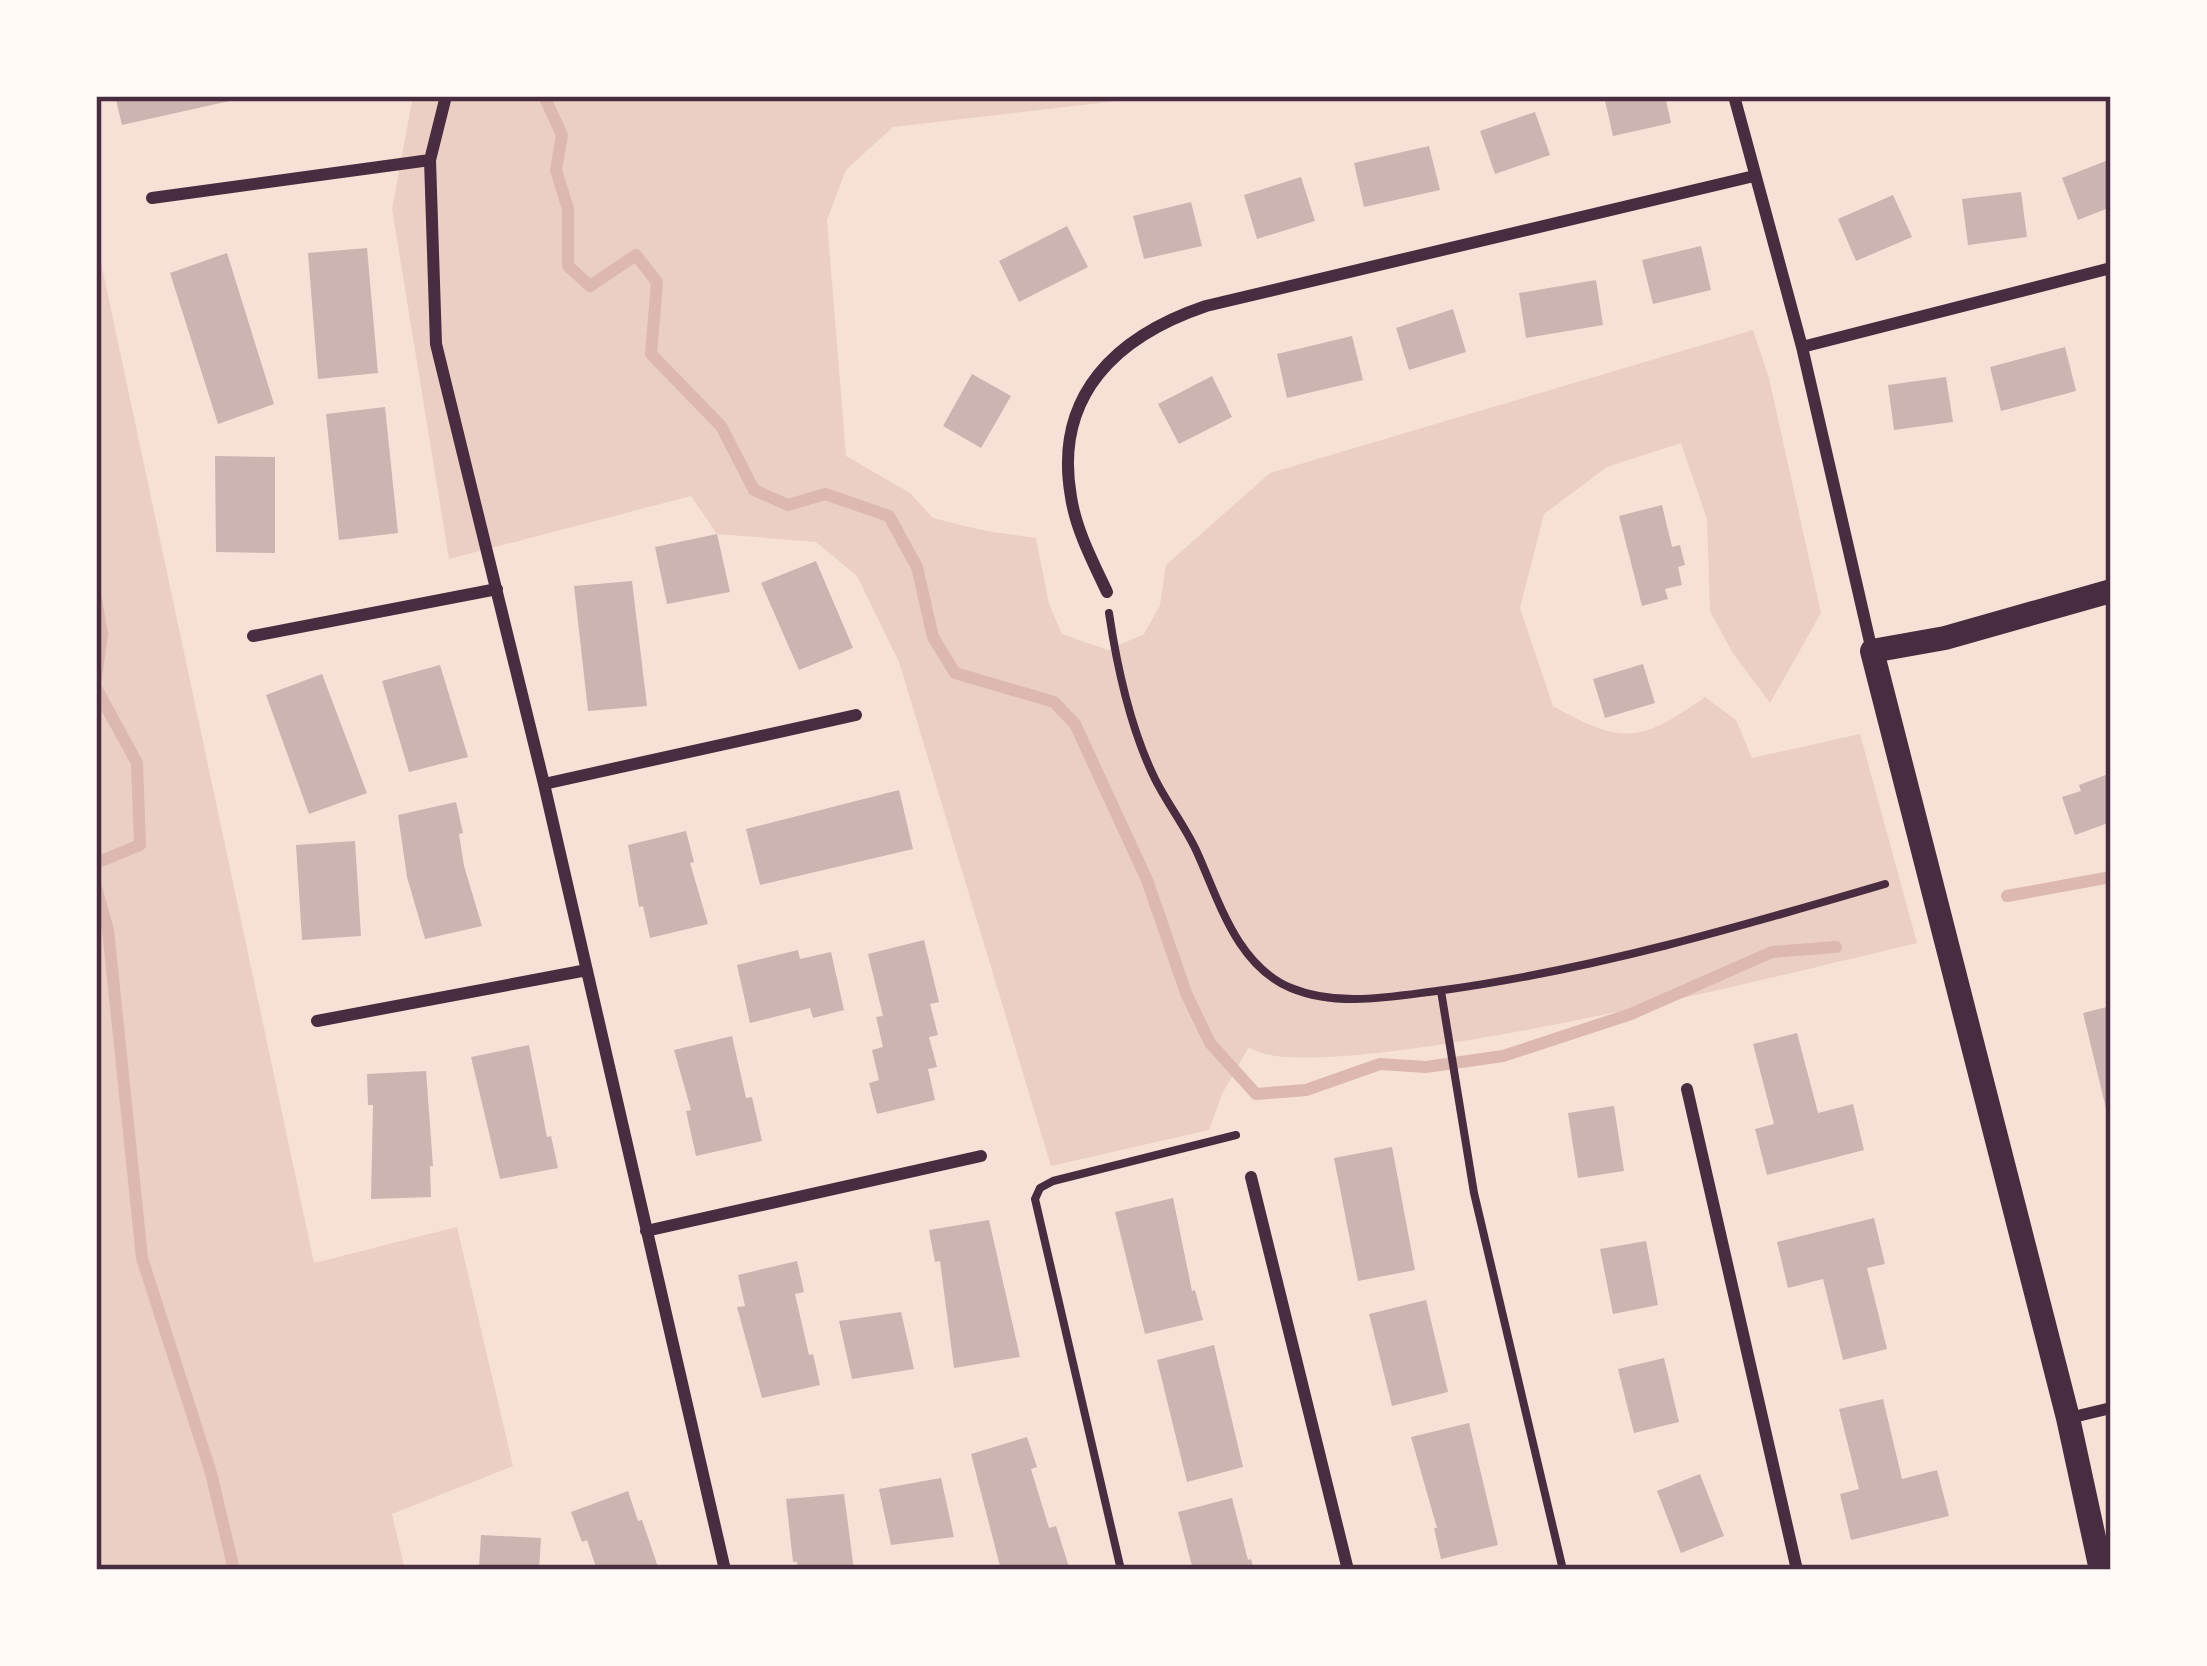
<svg xmlns="http://www.w3.org/2000/svg" width="2207" height="1666" viewBox="0 0 2207 1666" font-family="Mulish,sans-serif">
	<style>
		.green { fill: #ebcfc5 }
		.lines { fill: none; stroke-linecap: round; stroke-linejoin: round }
		.stream { stroke: #dcb8b0; stroke-width: 12 }
		.building { fill: #ccb4b1 }
		.path { stroke: #4a2c40; stroke-width: 8 }
		.minor { stroke: #4a2c40; stroke-width: 12 }
		.secondary { stroke: #4a2c40; stroke-width: 24 }
		.neatline { fill: none; stroke: #4a2c40; stroke-width: 4.5 }
	</style>
	<rect width="100%" height="100%" fill="#f7e1d7"/>
	<path class="green" d="M413,96H1161L893,127L846,170L827,220L846,456L910,493L933,518L986,531L1036,538L1049,604L1062,634L1108,650L1144,634L1160,605L1166,565L1270,473L1753,330L1769,378L1821,613L1770,703L1732,652L1710,611L1707,519L1681,443L1607,467L1544,514L1520,608L1553,706C1622,745 1640,743 1705,697L1736,720L1752,758L1860,734L1917,943C1819,966 1312,1095 1249,1047L1222,1094L1209,1130L1051,1166L899,662L857,576L816,542L717,534L691,496L449,559L392,209Z
		M96,239L314,1263L457,1227L513,1466L392,1514L405,1570H98Z"/>
	<g class="lines">
		<path class="stream" d="M544,96L562,135L556,170L568,209V266L590,286L636,255L657,282L651,354L721,426L754,490L788,505L825,494L889,516L917,567L933,637L955,673L1054,702L1075,724L1147,880L1186,993L1210,1043L1256,1094L1306,1090L1380,1064L1426,1067L1503,1056L1631,1014L1772,952L1836,947
			M96,599L102,634L96,679
			M96,688L137,763L140,845L96,863
			M96,887L108,930L142,1258L211,1473L234,1570
			M2007,896L2111,877"/>
	</g>
	<path class="building" d="M115,96H243V98L122,125Z
		M1604,96H1665L1671,123L1613,136Z
		M1535,112L1550,155L1495,174L1480,131Z
		M1429,146L1440,190L1364,207L1354,163Z
		M2111,159V207L2078,220L2062,178Z
		M1301,177L1315,221L1257,239L1244,195Z
		M2021,192L2027,237L1968,245L1962,199Z
		M1893,195L1912,237L1856,261L1838,219Z
		M1191,202L1202,246L1144,259L1133,216Z
		M1067,226L1088,267L1019,302L999,261Z
		M1701,246L1711,290L1653,304L1642,260Z
		M367,248L378,373L318,379L308,253Z
		M227,253L274,404L218,424L170,273Z
		M1596,280L1603,325L1526,338L1519,293Z
		M1453,309L1466,352L1409,370L1396,328Z
		M1352,336L1363,380L1287,398L1277,354Z
		M2065,347L2076,391L2001,411L1990,367Z
		M972,374L1011,396L981,448L943,426Z
		M1212,376L1232,417L1179,444L1158,404Z
		M1946,377L1953,422L1894,430L1888,385Z
		M385,407L398,533L339,540L326,414Z
		M215,456L275,457V553L216,552Z
		M1662,505L1672,547L1680,545L1685,565L1678,567L1682,585L1665,589L1668,599L1642,606L1619,516Z
		M717,534L730,592L667,604L655,547Z
		M816,561L853,648L799,670L761,583Z
		M632,581L647,706L588,711L574,586Z
		M1643,664L1655,703L1605,718L1593,679Z
		M440,665L468,757L409,772L382,681Z
		M322,674L367,793L309,814L266,695Z
		M2111,773V822L2075,835L2062,797L2081,791L2079,785Z
		M899,790L913,849L760,885L746,829Z
		M456,802L463,833L459,834L464,866L482,926L425,939L407,877L398,815Z
		M686,831L694,862L690,863L708,924L650,938L643,906L639,907L628,845Z
		M355,841L361,936L302,940L296,845Z
		M924,940L939,1002L930,1004L938,1035L929,1037L937,1067L928,1069L935,1100L877,1114L869,1083L879,1080L872,1050L883,1047L876,1017L883,1016L868,954Z
		M798,950L800,959L831,952L844,1010L813,1018L810,1008L750,1023L737,965Z
		M2111,1006V1121H2109L2083,1013Z
		M1797,1033L1818,1113L1853,1104L1864,1150L1767,1175L1755,1129L1774,1124L1753,1044Z
		M732,1036L746,1098L752,1097L762,1141L696,1156L686,1111L691,1110L674,1050Z
		M529,1045L547,1137L551,1136L558,1168L500,1179L471,1057Z
		M426,1071L433,1166H430L431,1197L371,1199L373,1105H368L367,1074Z
		M1614,1106L1624,1171L1578,1178L1568,1113Z
		M1392,1147L1415,1270L1358,1281L1334,1158Z
		M1173,1198L1192,1291L1195,1290L1203,1320L1145,1334L1115,1212Z
		M1874,1218L1885,1264L1867,1268L1887,1349L1843,1360L1823,1279L1788,1288L1777,1242Z
		M989,1220L1020,1357L954,1368L940,1261L935,1262L929,1230Z
		M1646,1241L1658,1305L1613,1314L1600,1249Z
		M797,1261L804,1292L795,1294L809,1355L813,1354L820,1385L762,1398L737,1307L745,1306L738,1275Z
		M1426,1300L1448,1392L1392,1406L1369,1314Z
		M901,1312L914,1369L852,1379L839,1321Z
		M1214,1345L1243,1467L1187,1482L1157,1360Z
		M1664,1358L1679,1422L1634,1433L1618,1369Z
		M1883,1399L1902,1479L1937,1470L1949,1516L1851,1540L1840,1494L1859,1489L1839,1409Z
		M1469,1423L1498,1545L1441,1559L1434,1528H1437L1411,1437Z
		M1027,1437L1037,1467L1031,1469L1049,1528L1056,1526L1070,1570H1001L971,1454Z
		M1700,1474L1724,1536L1681,1553L1657,1491Z
		M941,1478L954,1537L891,1545L879,1489Z
		M628,1491L638,1521L642,1520L659,1570H597L587,1540L582,1542L571,1512Z
		M844,1494L854,1570H798L797,1562H793L786,1499Z
		M1232,1498L1248,1560L1251,1559L1254,1570H1193L1178,1512Z
		M481,1535L541,1538L539,1570L479,1567Z"/>
	<g class="lines">
		<path class="path" d="M1109,613C1117,667 1131,730 1155,779C1167,803 1184,825 1196,850C1219,900 1236,965 1291,988C1339,1008 1394,996 1444,990C1595,969 1739,927 1885,884
			M1441,991L1474,1193L1563,1570
			M1121,1570L1035,1199L1040,1188L1053,1181L1236,1135"/>
		<path class="minor" d="M446,96L430,160L436,344L544,784L725,1570
			M1734,96L1802,347L1872,651
			M152,198L430,160
			M1802,347L2111,268
			M1107,592C1093,562 1076,530 1071,497C1053,395 1117,336 1206,306L1754,176
			M253,636L497,589
			M544,784L856,715
			M317,1021L587,970
			M1687,1089L1797,1570
			M1251,1177L1348,1570
			M646,1231L981,1156
			M2069,1418L2111,1408"/>
		<path class="secondary" d="M2101,1570L2068,1418L1872,651L1945,638L2111,591"/>
	</g>
	<rect width="2207" height="1666" fill="none" stroke="#fffaf5" stroke-width="198"/>
	<rect x="99" y="99" width="2009" height="1468" class="neatline"/>
</svg>
